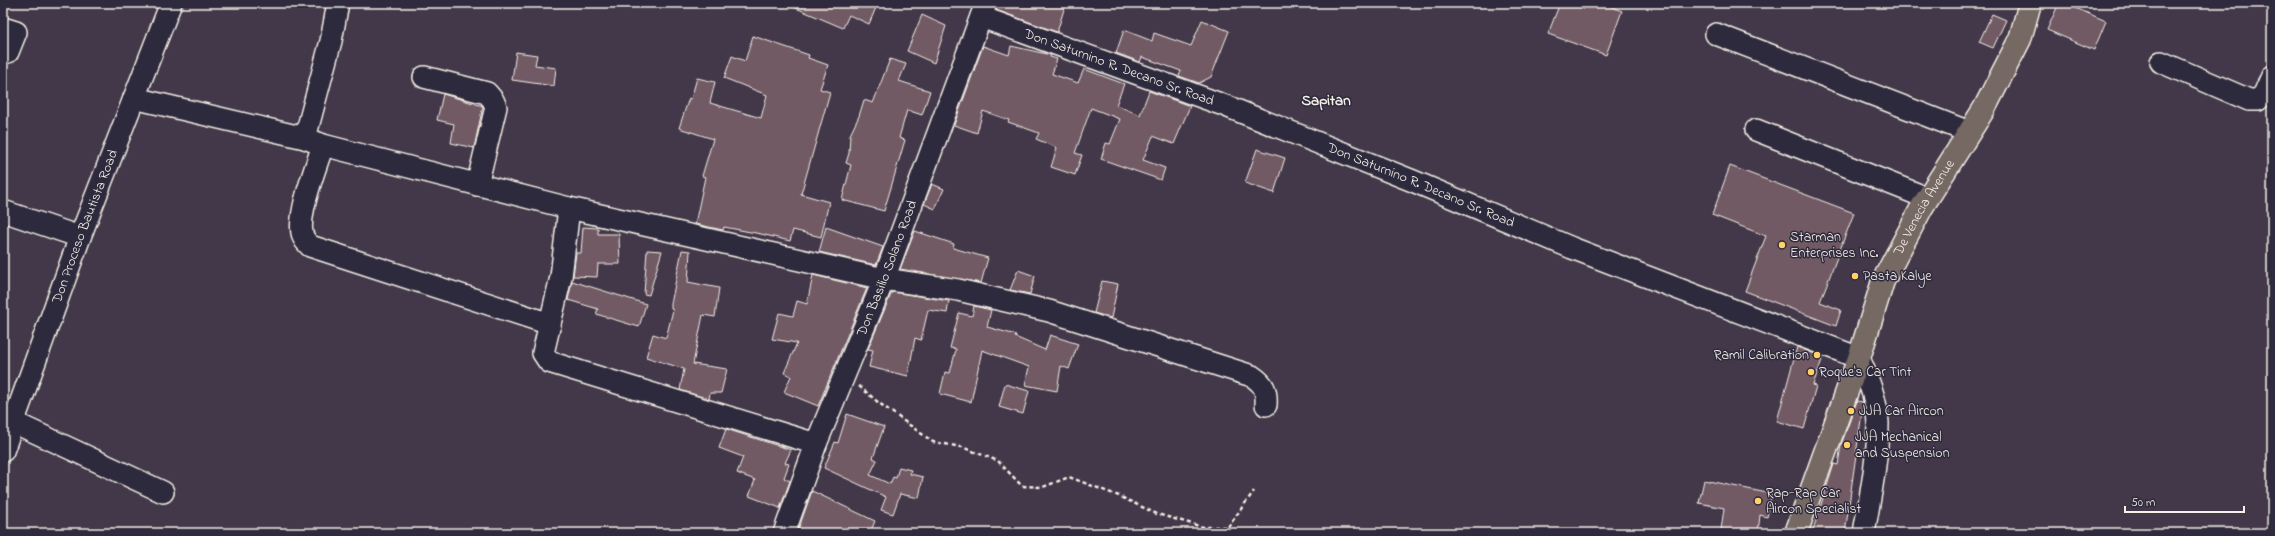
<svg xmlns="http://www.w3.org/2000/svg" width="2275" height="536" viewBox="0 0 2275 536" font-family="'Indie Flower',sans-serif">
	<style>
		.building { fill: #725a65; stroke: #f4f1e8 }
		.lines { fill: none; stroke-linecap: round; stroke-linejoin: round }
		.minor-casing { stroke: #f4f1e8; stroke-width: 24 }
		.highway-casing { stroke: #f4f1e8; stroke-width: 25 }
		.path { stroke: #f4f1e8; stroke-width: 2.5; stroke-dasharray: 4 3; stroke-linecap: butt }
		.minor { stroke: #2f2a3d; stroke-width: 21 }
		.highway { stroke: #766964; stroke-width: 22 }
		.poi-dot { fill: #ffd166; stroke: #2f2a3d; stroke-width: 1.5 }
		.labels { text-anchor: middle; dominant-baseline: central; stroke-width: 3; stroke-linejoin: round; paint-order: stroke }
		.street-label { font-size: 14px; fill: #f4f1e8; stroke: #2f2a3d }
		.poi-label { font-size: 14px; fill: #f4f1e8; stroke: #2f2a3d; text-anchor: start }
		.neighbourhood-label { font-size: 15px; font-weight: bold; fill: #f4f1e8; stroke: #2f2a3d }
	</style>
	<rect width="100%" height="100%" fill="#433849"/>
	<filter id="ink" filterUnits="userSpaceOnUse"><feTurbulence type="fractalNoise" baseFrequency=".025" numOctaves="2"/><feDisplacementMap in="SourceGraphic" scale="8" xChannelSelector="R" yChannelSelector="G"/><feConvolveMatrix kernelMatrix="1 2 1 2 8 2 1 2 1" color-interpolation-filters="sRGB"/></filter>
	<g filter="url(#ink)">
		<path class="building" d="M784,3H878L869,24L849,15L843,28Z
			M998,3H1066L1057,32L996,10Z
			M1560,3H1569L1584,9L1586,3H1602L1622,11L1606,55L1548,34Z
			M2059,3H2064L2106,21L2094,50L2047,30Z
			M1992,14L2006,20L1993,48L1979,42Z
			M922,15L946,26L934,63L907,51Z
			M1202,20L1229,31L1211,77L1199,83L1179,76L1181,71L1142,57L1140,62L1116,53L1124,30L1152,41L1154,33L1191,46Z
			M753,36L809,55L808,58L828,65L820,89L830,92L801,194L829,202L821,237L793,230L790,241L761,234L724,227L723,230L695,224L705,177L702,176L713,139L679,128L689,98L691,99L697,78L715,82L710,103L761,118L767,95L724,78L732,56L745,61Z
			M983,46L1009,55L1011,46L1051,55L1050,57L1057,59L1052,74L1078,83L1084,69L1124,84L1116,105L1140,115L1149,91L1190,106L1174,144L1153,136L1143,160L1165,168L1161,180L1101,159L1106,143L1110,144L1120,119L1091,108L1075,153L1082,155L1075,175L1051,167L1057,148L1036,139L1039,133L1008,122L1009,120L983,111L977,133L954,125Z
			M516,52L537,55L535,65L556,68L554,86L512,80Z
			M890,59L906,64L899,81L930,91L922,115L907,110L899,138L905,140L884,211L842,200L851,165L846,163L849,153L850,135L859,116L864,100L873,103Z
			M443,94L483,106L474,148L451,143L454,124L437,120Z
			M1257,149L1285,158L1274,193L1245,183Z
			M1730,166L1854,213L1820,302L1841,310L1836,326L1745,291L1766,236L1712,215Z
			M932,184L944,189L935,209L924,204Z
			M583,227L598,228V234H619L620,264H598L597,277L573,276L576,253H581Z
			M826,227L883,247L876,265L819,252Z
			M915,231L954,244L953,248L988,258L981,283L900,269Z
			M647,250L662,251L649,295L644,294Z
			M682,250L690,251L688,282L719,288L715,317L703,315L693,364L727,369L721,393H710L709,399L680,390L684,369L646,357L653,334L666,338L673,310L671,309V304Z
			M1018,270L1035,276L1030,294L1010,290Z
			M813,275L867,288L818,406L784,392L791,376L784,373L797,343L772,339L779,313L793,316L797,301L807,304Z
			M572,281L646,304L639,327L596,314L598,309L568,300Z
			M1102,281L1118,284L1111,318L1094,313Z
			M892,292L949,301L947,313L928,310L921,340L915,338L908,376L869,367L873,350L868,349Z
			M974,306L991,310L987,327L1016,335L1015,337L1045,350L1050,335L1078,344L1069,369L1061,366L1057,391L1025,385L1029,367L982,350L971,402L940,394L945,372L950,373L956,349L950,348L959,313L972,316Z
			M1797,347L1823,357L1813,385L1816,386L1804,429L1777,421Z
			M1005,384L1029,391L1023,414L999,407Z
			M1857,401L1863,402V405L1845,533H1812L1834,464L1838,465L1841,445Z
			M847,414L884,427L873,458L877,460L870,475L890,484L893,477L896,478L899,467L911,470L910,474L923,477L919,498L900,494L893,514L881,510L886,497L824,468L835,442L838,443Z
			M726,429L791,450L785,463L789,464L784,478L790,481L780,508L749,496L755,480L737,473L743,457L719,448Z
			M1704,480L1772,494L1767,517L1760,515L1758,533L1721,530L1724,508L1699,503Z
			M812,491L875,521L870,533H797Z"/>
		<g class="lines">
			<defs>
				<g id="minor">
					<path id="s1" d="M981,17L1226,106L1413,181L1572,248L1859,358C1868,379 1877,400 1878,423C1878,459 1870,497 1864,533"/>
					<path d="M3,28L16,32L8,52L3,50"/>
					<path d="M1716,34L1969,132"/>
					<path d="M2161,62L2249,100H2258L2264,94L2272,76"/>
					<path d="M424,77L487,93L493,100L496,107L477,185"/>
					<path d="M134,98L305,138L323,145L569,208L884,279L958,290L1049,311L1252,376C1264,384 1267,390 1266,405"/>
					<path d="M1756,130L1927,198"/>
					<path d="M305,138L331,41L338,3"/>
					<path d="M323,145C316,167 298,212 302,233C303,239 306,242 310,246L550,324"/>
					<path d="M569,208L561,277L543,353L549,362L816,444"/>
					<path d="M3,211L80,237"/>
					<path d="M13,422L163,492"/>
					<path id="s2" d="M3,451L80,237L171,3"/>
					<path id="s3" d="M784,533L816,444L884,279L986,3"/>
				</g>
				<g id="highway">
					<path id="s4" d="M1796,533L1859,358L1883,281L1922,207L1984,109L2020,39L2030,3"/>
				</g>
			</defs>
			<use href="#minor" class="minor-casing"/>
			<use href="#highway" class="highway-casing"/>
			<path class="path" d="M859,386L879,403L933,442L962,447L998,461L1022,486L1043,487L1069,477L1119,496L1157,514L1203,527H1228L1254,491"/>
			<use href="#minor" class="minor"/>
			<use href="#highway" class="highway"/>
		</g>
	</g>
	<g class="poi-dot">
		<circle cx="1782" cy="245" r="4"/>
		<circle cx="1855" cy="276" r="4"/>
		<circle cx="1817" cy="355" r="4"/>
		<circle cx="1811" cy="372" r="4"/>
		<circle cx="1851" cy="411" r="4"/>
		<circle cx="1847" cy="445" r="4"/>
		<circle cx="1758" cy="501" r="4"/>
	</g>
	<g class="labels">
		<g class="street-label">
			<text stroke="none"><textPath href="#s1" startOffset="147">Don Saturnino R. Decano Sr. Road</textPath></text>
			<text stroke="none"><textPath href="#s1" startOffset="471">Don Saturnino R. Decano Sr. Road</textPath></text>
			<text stroke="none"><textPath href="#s4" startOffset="351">De Venecia Avenue</textPath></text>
			<text stroke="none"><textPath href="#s2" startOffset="239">Don Proceso Bautista Road</textPath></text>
			<text stroke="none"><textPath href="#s3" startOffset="284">Don Basilio Solano Road</textPath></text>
		</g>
		<g class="poi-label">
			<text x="1790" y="237">Starman<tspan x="1790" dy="16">Enterprises Inc.</tspan></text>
			<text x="1863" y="276">Pasta Kalye</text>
			<text x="1809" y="355" text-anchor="end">Ramil Calibration</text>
			<text x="1819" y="372">Roque's Car Tint</text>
			<text x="1859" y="411">JJA Car Aircon</text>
			<text x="1855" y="437">JJA Mechanical<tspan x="1855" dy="16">and Suspension</tspan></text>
			<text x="1766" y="493">Rap-Rap Car<tspan x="1766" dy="16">Aircon Specialist</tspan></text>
		</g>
		<g class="neighbourhood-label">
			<text x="1326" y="101">Sapitan</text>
		</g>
	</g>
	<rect width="2275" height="536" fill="none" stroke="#2f2a3d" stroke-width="16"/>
	<rect x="8" y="8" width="2259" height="520" fill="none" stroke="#f4f1e8" stroke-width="1.5" filter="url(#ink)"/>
	<path d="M2125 506v6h119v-6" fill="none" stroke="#f4f1e8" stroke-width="2"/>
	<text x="2131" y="506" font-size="12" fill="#f4f1e8" stroke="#2f2a3d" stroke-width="3" paint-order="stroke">50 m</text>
</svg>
